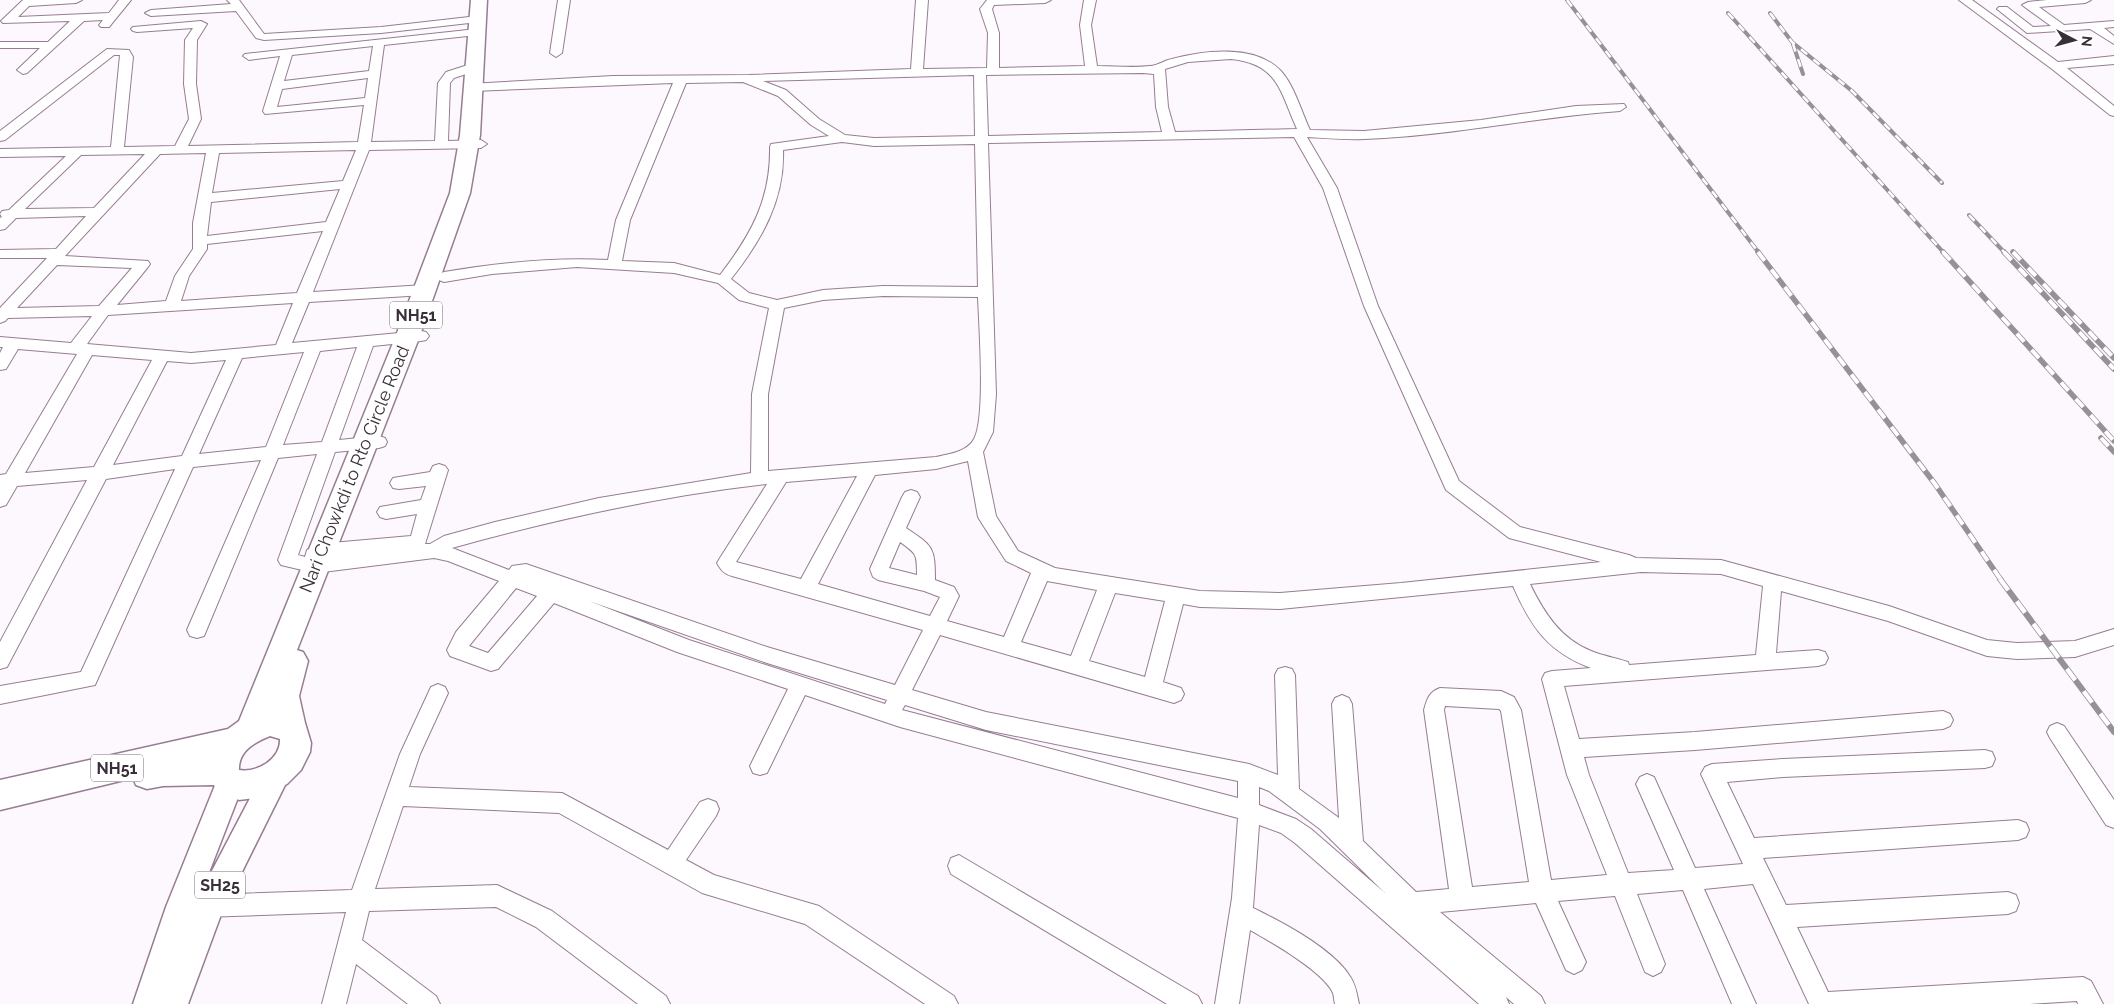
<svg xmlns="http://www.w3.org/2000/svg" width="2114" height="1004" viewBox="0 0 2114 1004" font-family="Raleway,sans-serif">
	<style>
		.lines { fill: none; stroke-linecap: round; stroke-linejoin: round }
		.minor-casing { stroke: #967d93; stroke-width: 2 }
		.major-casing { stroke: #967d93; stroke-width: 3 }
		.highway-casing { stroke: #967d93; stroke-width: 3 }
		.minor { fill: #fff; fill-rule: evenodd }
		.major { fill: #fff; fill-rule: evenodd }
		.highway { fill: #fff; fill-rule: evenodd }
		.rail-far2-casing { stroke: #979097; stroke-width: 4 }
		.rail-far1-casing { stroke: #979097; stroke-width: 5.5 }
		.rail-casing { stroke: #979097; stroke-width: 6 }
		.rail-far2 { stroke: #fff; stroke-width: 2.5; stroke-dasharray: 8; stroke-linecap: butt }
		.rail-far1 { stroke: #fff; stroke-width: 4; stroke-dasharray: 11; stroke-linecap: butt }
		.rail { stroke: #fff; stroke-width: 4.5; stroke-dasharray: 14; stroke-linecap: butt }
		.labels { text-anchor: middle; dominant-baseline: central; stroke-width: 4; stroke-linejoin: round; paint-order: stroke }
		.shield { fill: #fff; stroke: #746d74; stroke-width: 1 }
		.shield-label { font-size: 16px; font-weight: bold; fill: #392f38 }
		.street-label { font-size: 18px; fill: #392f38; stroke: #fff }
	</style>
	<rect width="100%" height="100%" fill="#fdf8fd"/>
	<g class="lines">
		<defs>
			<path id="minor" d="M23,0H82L76,3L29,6L18,17L109,13L119,0H131L109,27H101L99,25L103,20L84,21L27,73L23,74L17,70L40,48H0V42H48L70,21L3,23L1,21L3,19Z
				M227,0H239L264,34L381,27L478,16L484,19L478,22L381,33L264,40L256,38L236,11L151,16L145,13L151,10L231,4Z
				M558,0H570L562,53L556,57L550,53Z
				M916,0H928L923,69L987,68L988,33L980,9L987,0H1051L1045,3L994,5L992,9L999,33V68L1085,66L1080,25L1084,0H1096L1091,25L1097,66C1114,66 1133,68 1150,66C1157,66 1165,60 1172,59C1204,50 1256,44 1281,71C1295,87 1301,111 1310,130L1364,131L1481,120L1576,106L1624,104L1626,107L1620,111C1535,117 1450,136 1364,139C1345,140 1326,138 1307,137L1337,188L1378,306L1459,481L1520,527L1629,555L1636,558L1721,560L1889,606L1987,640L2017,643L2075,641L2114,629V645L2075,657L2017,659L1987,656L1888,621L1781,591L1776,653L1818,650L1825,652L1828,658L1825,664L1818,666L1564,686L1579,739L1695,732L1943,711L1950,714L1953,720L1950,726L1943,729L1695,750L1584,757L1589,775L1628,873L1674,870L1636,784L1640,777L1647,774L1654,777L1695,868L1743,864L1701,774L1705,767L1712,764L1783,759L1985,750L1992,752L1995,759L1992,766L1985,768L1783,777L1727,782L1754,838L2018,820L2026,823L2029,830L2026,837L2018,840L1763,858L1786,905L2008,892L2016,895L2019,903L2016,911L2008,914L1797,927L1828,992L2083,977L2091,981L2103,1004H2078L2077,1001L2029,1004H1809L1753,884L1704,889L1756,1004H1732L1683,890L1637,894L1665,964L1661,972L1653,976L1645,972L1615,896L1558,901L1586,962L1582,970L1574,974L1566,970L1536,903L1440,912L1541,996L1545,1004H1514L1506,997L1509,1004H1479L1295,843L1281,833L1259,825L1253,908C1282,922 1335,950 1351,978C1356,986 1357,995 1359,1004H1335C1334,1001 1334,996 1333,993C1323,971 1271,942 1250,930L1239,1004H1215L1232,898L1238,818L900,727L805,695L767,773L760,775L753,773L750,766L788,689L677,652L554,603L498,669L491,671L450,656L447,650L456,632L499,581L448,561L434,558L315,573L281,565L278,560L317,454L278,458L204,636L197,638L190,636L187,630L261,460L193,467L95,685L0,704V686L81,672L175,469L106,479L7,667L0,669V642L87,480L17,486L6,505L0,507V475L6,474L77,354L18,349L6,369L0,370V353L3,347H0V337L71,343L92,316L8,318L5,321L0,323V308L47,258H0V250L56,249L86,216L16,218L5,229L0,230V218L2,217L0,214L2,211L9,210L66,156L0,157V149L111,147L120,55H114L5,140L0,141V131L107,49L129,50L133,57L124,147L175,146L189,119L184,84L185,40L193,28L137,32L133,31L131,29L133,27L201,21L207,24L197,40L196,84L201,119L188,146L358,142L364,105L265,114L263,111L280,56L249,60L243,56L245,54L477,29L483,32L477,35L384,45L371,142L435,141L438,83L446,72L474,63L480,67L478,70L454,78L450,83L448,141L481,140L487,144L481,148L369,150L313,292L425,285L430,287L432,290L430,293L425,295L309,302L292,343L421,331L426,332L429,336L426,340L421,341L373,346L339,440L379,436L385,438L387,442L385,446L379,448L335,452L298,555L305,557L307,550L320,544L411,536L417,514L386,519L380,517L377,512L380,507L421,500L426,486L399,489L393,488L390,483L393,478L430,472L433,466L439,464L445,466L448,470L425,544H430L444,536L495,522L599,498L751,473L752,394L769,308L739,300L718,283L674,273L577,267L492,274L444,282L439,280L437,277L439,274L444,272C498,263 553,257 608,260L616,220L673,83L473,91L467,87L469,84L613,76L749,75L911,69ZM373,46L369,71L284,81L292,55ZM1231,59C1279,64 1280,92 1297,129L1175,132L1168,107L1165,69L1188,62ZM1143,73L1154,74L1156,107L1162,132L988,136L986,75ZM974,75L975,136L874,138L845,135L819,119L786,90L763,81ZM368,78L365,98L277,107L282,89ZM743,82L778,96L811,125L829,136L771,144L770,147C771,199 751,235 720,275L674,263L622,261L630,220L686,83ZM1294,137L1323,188L1364,306L1446,490L1509,538L1601,562L1401,583L1280,593L1200,591L1055,568L1018,551L996,516L983,452L993,432L996,394L988,143ZM842,142L874,146L975,144L978,287L883,286L823,290L777,300L749,293L731,279C761,241 785,200 783,150ZM356,150L343,181L212,193L219,153ZM206,153L193,223V249L175,276L166,301L117,305L148,267L150,264L148,261L65,256L160,154ZM145,154L94,208L25,209L81,155ZM340,189L326,222L207,236L211,202ZM323,231L297,293L181,301L189,276L207,249V244ZM57,265L132,268L99,306L17,308ZM883,296L978,297C979,325 986,418 974,439C967,452 949,454 936,457L768,471V394L784,308L823,300ZM293,303L276,345L191,353L87,344L108,315ZM357,347L322,442L283,445L320,351ZM304,352L266,447L199,454L242,358ZM92,355L152,360L94,467L25,473ZM226,360L182,456L113,465L167,361L191,363ZM968,461L978,517L981,522L1006,561L1031,573L1004,637L947,621L959,596L954,587L935,580C935,547 933,546 906,528L920,497L917,492L911,490L905,492L902,497L870,569L873,577L878,580L924,591L940,597L930,616L818,584L875,475L936,469ZM857,476L801,579L736,562L786,482ZM767,484L720,558L717,563C721,570 724,574 732,576L923,630L895,685L767,647L526,564L512,566L509,570L452,548C556,519 661,496 767,484ZM900,542C917,554 917,554 917,575L889,568ZM1641,572L1721,574L1763,586L1756,655L1629,665L1628,662C1616,658 1603,656 1591,651C1561,639 1544,613 1530,584ZM1047,581L1097,590L1071,656L1021,642ZM1513,586C1531,627 1548,652 1591,668L1552,671L1545,673L1542,679L1567,775L1607,875L1551,880L1521,710L1514,697L1501,691L1440,688C1429,692 1427,699 1424,710L1449,889L1416,892L1363,841L1352,704L1349,698L1342,695L1335,698L1332,704L1339,818L1299,789L1295,675L1292,669L1285,667L1278,669L1275,675L1278,775L1249,764L986,712L912,690L940,635L1174,703L1181,700L1184,694L1181,688L1163,682L1183,604L1200,607L1280,609ZM516,588L537,596L488,653L469,646ZM1115,593L1165,601L1145,677L1089,661ZM589,601L767,663L887,700L885,704L689,640ZM905,705L986,730L1238,781V798L902,710ZM1445,706L1499,709L1501,711L1529,882L1472,887L1444,710ZM1259,787L1269,791L1320,829L1385,893L1311,829L1296,819L1259,805Z
				M1959,0H1972L2058,62L2114,56V64L2067,68L2114,106V116L2110,115L2052,69Z
				M2047,0H2091L2085,3L2039,7L2064,25L2114,21V27L2104,28L2114,36V44L2090,29L2027,33L1997,9L1999,7H2007L2033,27L2051,26L2022,5L2028,2Z
				M438,684L445,687L448,693L420,754L409,787L562,793L668,850L700,802L708,799L716,802L719,809L716,816L686,860L714,875L819,906L954,996L958,1004H925L805,924L702,893L559,813L403,806L375,889L497,885L552,911L666,996L670,1004H638L536,927L496,907L369,911L362,940L436,996L440,1004H408L356,964L346,1004H322L346,912L203,917L195,914L192,906L195,898L203,895L352,890L400,754L431,687Z
				M2057,723L2064,726L2114,800V828L2106,825L2050,738L2047,732L2050,726Z
				M959,855L1198,996L1202,1004H1167L951,874L948,866L951,858Z"/>
			<path id="major" d="M279,759L289,762L292,771L222,912L188,1004H133L166,907L220,773L230,770L240,773L244,782L203,888L269,762Z"/>
			<path id="highway" d="M471,0H487L480,135L470,193L419,338L297,650L303,652L308,661L299,696L305,723L311,743L310,752L301,770L287,784L255,798L239,800L217,790L214,785L163,786L147,789L136,785L133,778L0,810V780L228,729L239,721L395,338L450,193L460,135ZM270,736L280,739C281,759 257,773 239,770C238,751 255,742 270,736Z"/>
		</defs>
		<use href="#minor" class="minor-casing"/>
		<use href="#major" class="major-casing"/>
		<use href="#highway" class="highway-casing"/>
		<use href="#minor" class="minor"/>
		<use href="#major" class="major"/>
		<use href="#highway" class="highway"/>
		<defs>
			<path id="rail-far2" d="M1567,0L1759,253
				M1728,13L1944,253
				M1770,13L1792,42L1852,91L1942,183
				M1793,44L1803,74
				M1969,215L2005,253"/>
			<path id="rail-far1" d="M1758,252L1935,484L2001,580
				M1943,252L2114,441
				M2004,252L2114,369
				M2013,252L2114,358
				M2101,438L2114,452"/>
			<path id="rail" d="M2000,579L2114,732"/>
		</defs>
		<use href="#rail-far2" class="rail-far2-casing"/>
		<use href="#rail-far1" class="rail-far1-casing"/>
		<use href="#rail" class="rail-casing"/>
		<use href="#rail-far2" class="rail-far2"/>
		<use href="#rail-far1" class="rail-far1"/>
		<use href="#rail" class="rail"/>
	</g>
	<g class="labels">
		<g class="shield">
			<rect x="390" y="301.5" width="52" height="27" rx="4"/>
			<rect x="91" y="754.5" width="52" height="27" rx="4"/>
			<rect x="195" y="871.5" width="50" height="27" rx="4"/>
		</g>
		<g class="shield-label">
			<text x="416" y="315">NH51</text>
			<text x="117" y="768">NH51</text>
			<text x="220" y="885">SH25</text>
		</g>
		<g class="street-label">
			<text transform="translate(354 469) rotate(-68)">Nari Chowkdi to Rto Circle Road</text>
		</g>
	</g>
	<g transform="translate(2074 40) rotate(96)" stroke="#ffffff" stroke-width="4" paint-order="stroke">
	<path d="M0-4L9 19L0 12L-9 19Z" fill="#392f38"/>
	<text y="-8" font-size="14" font-weight="bold" text-anchor="middle" fill="#392f38">N</text>
	</g>
</svg>
